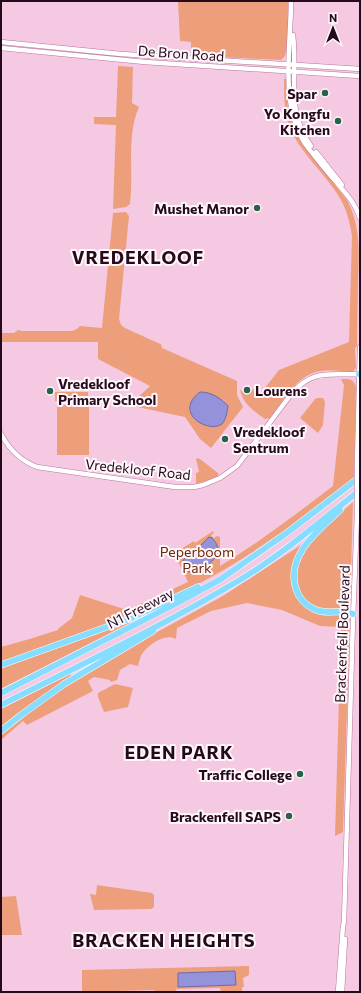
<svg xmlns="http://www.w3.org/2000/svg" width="361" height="993" viewBox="0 0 361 993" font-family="Commissioner,sans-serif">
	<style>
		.green { fill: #ed9f7c }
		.water { fill: #9492db; stroke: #7269a1 }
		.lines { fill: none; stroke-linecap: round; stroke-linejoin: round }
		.tertiary-casing { stroke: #ba759d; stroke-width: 5.5 }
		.motorway-casing { stroke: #fff; stroke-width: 7 }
		.tertiary { stroke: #fff; stroke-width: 4.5 }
		.motorway { stroke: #86ddff; stroke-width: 6 }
		.tertiary-bridge-casing { stroke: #ba759d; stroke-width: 5.5; stroke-linecap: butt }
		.tertiary-bridge { stroke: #fff; stroke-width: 4.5 }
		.poi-dot { fill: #29624b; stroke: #fff7fb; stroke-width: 1.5 }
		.labels { text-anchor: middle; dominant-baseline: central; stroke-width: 4; stroke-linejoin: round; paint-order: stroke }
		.street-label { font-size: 14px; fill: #240a1a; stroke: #fff7fb }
		.poi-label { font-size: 14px; font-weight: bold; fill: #240a1a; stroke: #fff7fb; text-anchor: end }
		.park-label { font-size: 14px; fill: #6c2700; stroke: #fff7fb }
		.district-label { font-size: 18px; font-weight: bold; letter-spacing: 1px; fill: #240a1a; stroke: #fff7fb }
	</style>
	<rect width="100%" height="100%" fill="#f6c9e2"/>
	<path class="green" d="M178,1H288V43L285,56L281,60L193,56L191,53V42L180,41Z
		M118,66L133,67L132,103L139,107C126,136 134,172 130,204L126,207L113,209L116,125L94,124V117H116Z
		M284,79H286L288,111L296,134L347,200C361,226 359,253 358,281C358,303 357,324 357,346L355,348L356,368L352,372C342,371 331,370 321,371C297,374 283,401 270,418L265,419C254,411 243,404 240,390L249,394L252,389L261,393L279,370L349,342L352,236C350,222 346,207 338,195C323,171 299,152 289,125C284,110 284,95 284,79Z
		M126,212L129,216L119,319L121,325L125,328L158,343L161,344L162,348L237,381V395L243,407L211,448L200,439L185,417L128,405L132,397L136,399L150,386L98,359V342H1V333H14L18,330L22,331H72L77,329L80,326L102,328L113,213Z
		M341,379C348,379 354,378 356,387L354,478C304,517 253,556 196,585C134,618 67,638 1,662V647C20,642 39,636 58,630V629L72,618L80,595L127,610L188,582L176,557V552L194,541L195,543L213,531L214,533L211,535L214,538L217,536L220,537V566C260,542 296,514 333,486L344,385Z
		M55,392H88V401H55Z
		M317,398H323L325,402L323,425L318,433L300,418L315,399Z
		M57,405H89V455H57Z
		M198,458L200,459L218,473V477L196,484V473L199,472L196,459Z
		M353,502L350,605L346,610L333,612L317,609L303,599L295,579L299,559L314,537Z
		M301,545L302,547L292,575L308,607L348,614L350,618L343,832L335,836L341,627L320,626L282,610L247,603L211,611L177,628L176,639C165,633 149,644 142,654C140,657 139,662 138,666L130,664L120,670L117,680L111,682L110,680L94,677L88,681L93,691L27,725L23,721L1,740V734L62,688L121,652L223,596Z
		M129,622L130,623L1,689V668Z
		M70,674L72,677L1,729V709Z
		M115,684L133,688L128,707L104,712L98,697V693Z
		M97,885L152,893L154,895V907L151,909L94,910L90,894L96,895Z
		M16,896L22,935H1V897Z
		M249,966V975L243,978L244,987H242V992H221L220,988L176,989V992H154V990L82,992V970Z"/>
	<path class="water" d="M200,392C212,392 220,398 228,406C227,412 226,420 222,424C209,434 172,413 200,392Z
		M209,537L212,538C225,551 214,562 202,568C197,571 194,573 189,572L183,561C187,553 194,552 200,546C203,543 206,540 209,537Z
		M235,971L236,985L178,987V973Z"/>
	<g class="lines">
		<defs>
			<path id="tertiary" d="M291,1C291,46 279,106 306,145C316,158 326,171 337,183C347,195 355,203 360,218
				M293,35C298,75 285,111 311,146
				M1,42L121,54L360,69
				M1,48L145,62L360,76
				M316,152L342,185
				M1,434C9,449 21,461 37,467L175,487H194L203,485L220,478L237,466L292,393C314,368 331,376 359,374
				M357,464L360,347
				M338,992L343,926L344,922L353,619L357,515
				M342,992L345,939"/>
			<path id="motorway" d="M359,374H360
				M340,510C319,530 285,555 296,589C299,598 305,605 314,609C328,616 341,608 353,614
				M1,665L129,619L198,587
				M1,693L175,604L221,579L288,532L360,477
				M1,705C82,664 165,625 243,578C284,553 322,520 360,490
				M1,731L21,715L64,684L153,631"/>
		</defs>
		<use href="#tertiary" class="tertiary-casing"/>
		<use href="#motorway" class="motorway-casing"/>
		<use href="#tertiary" class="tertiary"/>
		<use href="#motorway" class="motorway"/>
		<defs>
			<path id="tertiary-bridge" d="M357,464V515"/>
		</defs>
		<use href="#tertiary-bridge" class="tertiary-bridge-casing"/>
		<use href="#tertiary-bridge" class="tertiary-bridge"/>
	</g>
	<g class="poi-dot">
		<circle cx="325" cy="93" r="4"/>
		<circle cx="338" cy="121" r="4"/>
		<circle cx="257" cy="208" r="4"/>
		<circle cx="247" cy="390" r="4"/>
		<circle cx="50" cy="391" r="4"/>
		<circle cx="225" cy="439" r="4"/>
		<circle cx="300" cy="774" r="4"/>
		<circle cx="289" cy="816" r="4"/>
	</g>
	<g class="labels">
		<g class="street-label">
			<text transform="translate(181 53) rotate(4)">De Bron Road</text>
			<text transform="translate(138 469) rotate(6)">Vredekloof Road</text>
			<text transform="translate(140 608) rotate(-27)">N1 Freeway</text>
			<text transform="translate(342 634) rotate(-88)">Brackenfell Boulevard</text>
		</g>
		<g class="poi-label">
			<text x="317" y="93">Spar</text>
			<text x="330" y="113">Yo Kongfu<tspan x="330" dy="16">Kitchen</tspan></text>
			<text x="249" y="208">Mushet Manor</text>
			<text x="58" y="383" text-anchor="start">Vredekloof<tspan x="58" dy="16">Primary School</tspan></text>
			<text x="255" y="390" text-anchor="start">Lourens</text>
			<text x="233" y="431" text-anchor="start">Vredekloof<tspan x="233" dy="16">Sentrum</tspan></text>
			<text x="292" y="774">Traffic College</text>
			<text x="281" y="816">Brackenfell SAPS</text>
		</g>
		<g class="park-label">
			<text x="197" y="551">Peperboom<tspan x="197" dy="16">Park</tspan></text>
		</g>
		<g class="district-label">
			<text x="138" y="257">VREDEKLOOF</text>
			<text x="179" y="752">EDEN PARK</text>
			<text x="164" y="940">BRACKEN HEIGHTS</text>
		</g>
	</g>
	<rect width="361" height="993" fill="none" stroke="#240a1a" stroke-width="4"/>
	<g transform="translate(333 28)" stroke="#fff7fb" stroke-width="3" paint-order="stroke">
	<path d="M0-3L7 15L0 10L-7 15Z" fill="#240a1a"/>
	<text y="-6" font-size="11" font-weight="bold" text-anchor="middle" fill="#240a1a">N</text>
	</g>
</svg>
